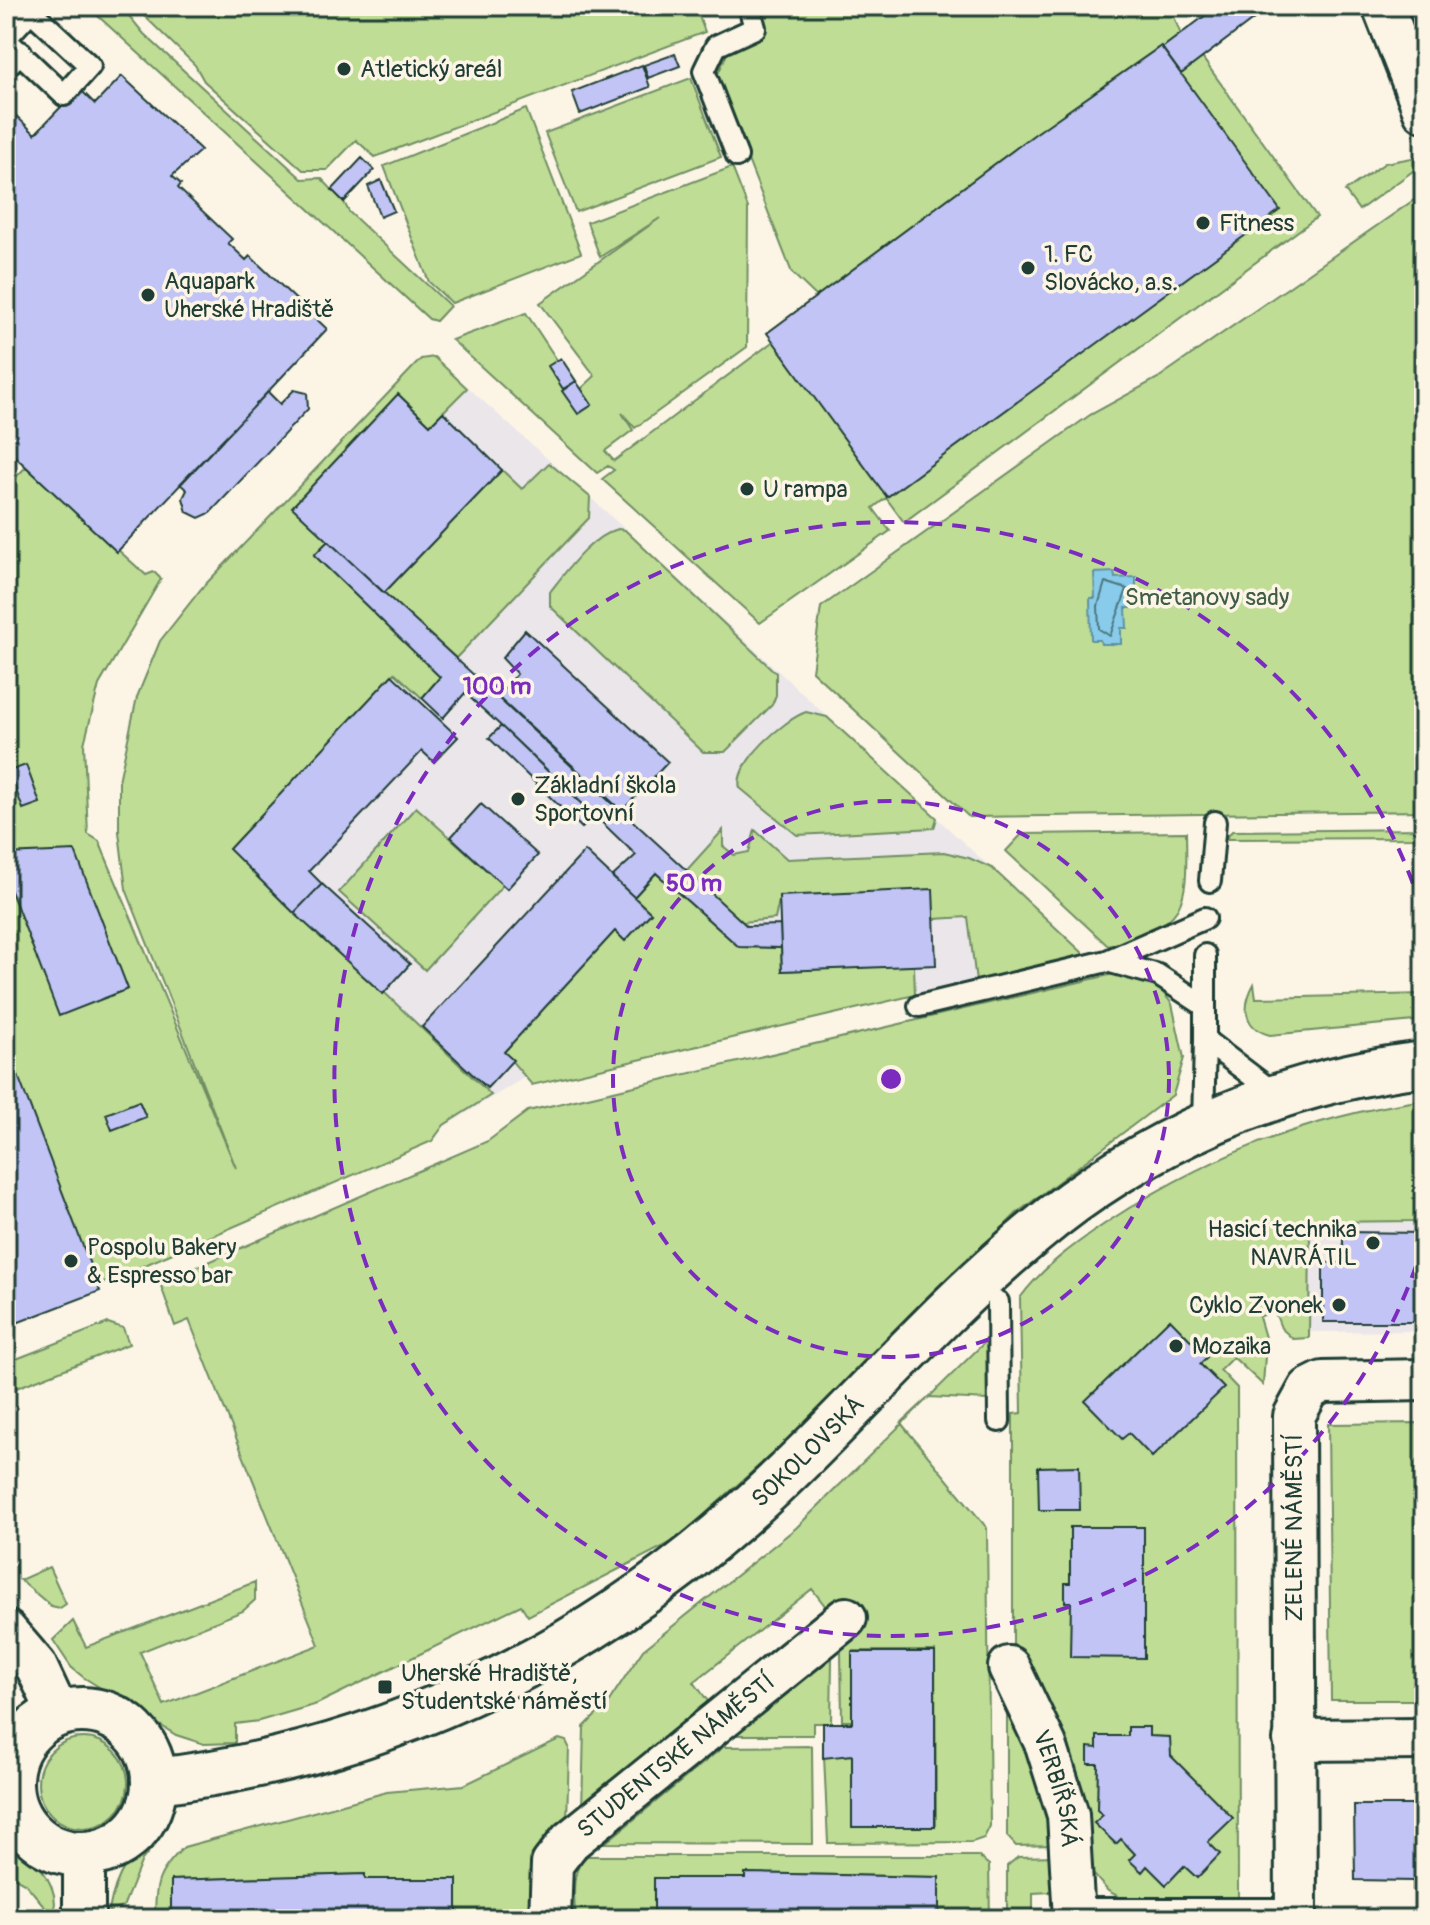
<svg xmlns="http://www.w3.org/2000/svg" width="1430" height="1925" viewBox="0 0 1430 1925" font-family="Pangolin,sans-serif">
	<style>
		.built { fill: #ebe6ea }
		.green { fill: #bfdd95; stroke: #6f8d64; stroke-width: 2 }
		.water { fill: #89cbea; stroke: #5f92a1; stroke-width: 2 }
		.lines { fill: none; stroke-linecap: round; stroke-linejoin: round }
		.shore { stroke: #49767d; stroke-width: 2 }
		.building { fill: #c2c4f6; stroke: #1f3d34; stroke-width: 2 }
		.service-casing { stroke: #1f3d34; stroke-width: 26 }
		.minor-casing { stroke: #1f3d34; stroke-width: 46 }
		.secondary-casing { stroke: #1f3d34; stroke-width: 50 }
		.service { stroke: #fcf5e5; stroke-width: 20 }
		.minor { stroke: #fcf5e5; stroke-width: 40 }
		.secondary { stroke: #fcf5e5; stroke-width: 44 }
		.ring { fill: none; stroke: #7b2cbf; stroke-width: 4; stroke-dasharray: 14 10 }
		.poi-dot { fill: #1f3d34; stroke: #fcf5e5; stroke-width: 3 }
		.labels { text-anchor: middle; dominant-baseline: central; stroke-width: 7; stroke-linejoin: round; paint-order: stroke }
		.poi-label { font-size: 24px; fill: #1f3d34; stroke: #fcf5e5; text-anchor: start }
		.park-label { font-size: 24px; fill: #3f5d47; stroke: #fcf5e5 }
		.street-label { font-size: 24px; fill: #1f3d34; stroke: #fcf5e5 }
		.centre { fill: #7b2cbf; stroke: #fcf5e5; stroke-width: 4 }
		.ring-label { font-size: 24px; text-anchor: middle; font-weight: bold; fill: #7b2cbf; stroke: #fcf5e5; stroke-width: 7; stroke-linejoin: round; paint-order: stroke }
	</style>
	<rect width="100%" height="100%" fill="#fcf5e5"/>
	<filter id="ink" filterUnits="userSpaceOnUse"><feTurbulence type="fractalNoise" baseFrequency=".0125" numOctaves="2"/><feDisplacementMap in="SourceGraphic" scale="16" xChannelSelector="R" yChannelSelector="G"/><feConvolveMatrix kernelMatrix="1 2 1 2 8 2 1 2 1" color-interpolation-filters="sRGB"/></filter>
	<g filter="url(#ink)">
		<path class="built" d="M434,357L590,497L1085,955L532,1085L525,1077L442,1128L436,1139L256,1218L126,889L119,831V780L137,697L159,643L200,589L421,359Z
			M1309,1222L1424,1223V1331L1309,1332Z"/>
		<path class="green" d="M87,6H121L144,34L302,179L321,178L344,202L349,212L450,306L436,321L429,319Z
			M134,6H695L705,32L375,157L356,140L327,170H303L204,81L195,65Z
			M761,6H1170L1181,35L1203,59L1317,217L904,522L886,498L873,508L890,531L760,623L602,479L614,470L608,466L597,473L452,340L526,313L557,360L549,366L579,414L592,405L581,389L595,376L540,303L660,218L600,257L587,222L732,167L748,208L747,347L635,428L622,413L633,430L605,451L614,461L1117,83L819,299L792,273L716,78L729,49L764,34L758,16Z
			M691,78L721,157L576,212L545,133Z
			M526,109L581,253L452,303L429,282L384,166Z
			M1417,157L1424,163L1359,210L1345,191L1385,163Z
			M1424,193V811L969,817L812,671L821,607L1090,415L1158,378Z
			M434,357L467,388L430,425L399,395L328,541L315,556L440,677L422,698L395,673L232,846L491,1095L444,1125L432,1141L6,1325V487L26,467L146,575L154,572L161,579L99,685L84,744L88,834L99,841L236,1168L126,889L119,832V781L137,697L160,641L201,589L421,359Z
			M549,463L590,497L589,518L456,658L384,593L502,470L522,489Z
			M618,529L625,530L776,673V695L772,705L725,752H703L550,606V592C567,570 591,536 618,529Z
			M806,712L827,717L937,818L934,828L797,835L740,788C733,764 785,719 806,712Z
			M416,807L503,885L425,970L339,892Z
			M1424,829V838L1225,839L1232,831Z
			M723,830V846L734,855L749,852L755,830L787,859L944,852L969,858L992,868L1085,955L976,982L968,917L934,919L780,896L775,919L742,922L686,871Z
			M1186,832C1188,910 1186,924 1108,946L1006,851L1022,834Z
			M656,873L739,947L781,948L782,971L914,965L915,995L532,1085L504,1052L615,931L625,940L651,913L634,897Z
			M1118,973L1142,978L1161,990L1172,1004L1184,1058L1173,1095L1017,1213L821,1410L676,1540L528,1616L521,1605L317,1704L259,1721L235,1724V1743L204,1744L176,1735L83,1677L71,1667L53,1640L73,1621L86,1647L255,1582V1600L243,1611L140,1652L164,1705L319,1645L189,1320L175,1326L160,1283L488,1141L528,1111Z
			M1254,984L1256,998L1424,994V1020L1270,1035C1243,1028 1242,1006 1254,984Z
			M1424,1100V1221L1310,1222L1309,1338L1293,1339L1281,1328L1274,1310L1259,1317L1266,1341L1263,1385L1233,1357L1220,1370L1237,1388L1238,1900L1123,1899L1108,1891L1094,1875L1029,1673L1013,1645V1414L1022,1413L1020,1298C1044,1265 1079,1241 1112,1219C1207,1156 1312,1116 1424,1100Z
			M108,1323L123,1328L129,1344L6,1392V1363Z
			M992,1335L993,1395L988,1400L929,1397L901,1423L987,1528L990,1826L984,1838L972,1842L828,1843L824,1756L852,1755L853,1825H936L935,1651H852V1721H842L841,1650L828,1649L829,1611L812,1589L694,1682L712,1707L582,1811L584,1727L607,1704L643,1650L796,1528Z
			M1424,1423V1700H1331L1328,1424Z
			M49,1567L66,1604L60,1608L51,1606L20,1580Z
			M817,1659H832L831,1723H813V1735H723Z
			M1007,1698L1040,1773L1054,1845L1016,1846L1007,1836Z
			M38 1783a45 45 0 1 1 90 0a45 45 0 1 1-90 0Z
			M559,1739L566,1741L569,1747L567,1822L537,1919H457L456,1879H365L364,1874L172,1880L171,1919H155C155,1883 157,1873 184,1847L387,1792L464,1785Z
			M812,1746L813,1844L605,1843L723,1747Z
			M6,1836C28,1847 63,1887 53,1913L49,1912L26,1884L6,1873Z
			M156,1839L157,1842L142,1860L123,1907L109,1911C114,1882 126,1852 156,1839Z
			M587,1856H978L989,1865L990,1919H939V1877L746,1873L745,1878H654V1919H575C575,1898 569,1870 587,1856Z
			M1055,1856V1884L1050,1892L1033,1893V1919H1007V1866L1018,1857Z"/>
		<path class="water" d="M1114,572L1115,578L1136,577V597H1132V608H1126L1127,628H1121V644H1101L1100,640H1091L1090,598H1095L1094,573Z"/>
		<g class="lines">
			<path class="shore" d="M1105,582L1127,589L1110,636L1099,629L1098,606Z"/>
		</g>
		<path class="building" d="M1218,6H1271L1181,74L1162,48Z
			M1161,46L1280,210L887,497L767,333L1035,134Z
			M675,54L680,66L648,78L644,65Z
			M642,65L650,87L580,114L572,92Z
			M122,76L201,150L172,176L181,184L178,188L232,239L228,243L246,260L250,256L327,329L117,552L6,448V106L35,134L79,88L95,104Z
			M362,158L374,170L344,202L332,190Z
			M381,180L394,211L380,217L368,186Z
			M561,358L576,381L563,389L548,366Z
			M576,381L592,405L578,414L562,391Z
			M294,390L307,393L308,409L210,513L199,518L187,512L183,498L187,490L180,484L268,392L280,404Z
			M398,394L430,425L443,412L502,470L384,593L292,507Z
			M328,541L747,926L780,925L781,948L739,947L656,873L634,897L612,877L636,855L501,726L465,693L443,718L422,698L440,677L314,555Z
			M525,630L668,762L621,812L497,697L517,674L502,658Z
			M392,675L458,737L434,762L422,751L309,871L322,884L294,913L229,849Z
			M501,726L594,816L582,828L489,738Z
			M26,765L40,803L23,809L9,771Z
			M481,804L538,855L507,889L451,837Z
			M75,851L128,989L59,1016L6,878V854Z
			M585,851L651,913L625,941L615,931L504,1052L513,1060L487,1088L422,1027Z
			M322,884L410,964L383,994L294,913Z
			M933,889L936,965L782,971L779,896Z
			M6,1044L100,1291L6,1327Z
			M139,1101L146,1117L112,1130L106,1114Z
			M1343,1232L1424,1233V1322H1323V1263H1343Z
			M1170,1319L1207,1357L1200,1364L1224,1388L1152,1457L1129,1433L1122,1439L1085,1401Z
			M1079,1466L1080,1510H1039L1038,1467Z
			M1070,1527H1144V1658L1070,1657L1071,1602H1065V1583H1070Z
			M852,1652H935V1827H852V1755L823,1758V1723H852Z
			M1128,1727H1149V1736L1170,1737L1171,1756L1233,1818L1208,1842L1220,1854L1197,1878L1184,1866L1166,1885L1147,1866L1142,1872L1129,1860L1135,1854L1121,1839L1116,1844L1094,1823L1103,1815L1097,1810L1098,1764H1088V1747L1097,1748V1736H1128Z
			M1354,1805H1424V1890H1413V1881L1355,1880Z
			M745,1873L939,1877V1919H654V1878H745Z
			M365,1874V1879H457V1919H171V1880Z"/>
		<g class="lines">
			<defs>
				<path id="service" d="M6,38L31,11L90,66L64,95L6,40
					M6,67L21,52
					M737,156L704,71L716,46L755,28L749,6
					M1210,881L1215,822
					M1205,955V1040
					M1107,961L1158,975L1205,1006
					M919,1006L1107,961L1205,918
					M1203,1125L1205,1040L1277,1095
					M998,1302L999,1421"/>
				<g id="minor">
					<path d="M1383,6L1424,111"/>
					<path d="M6,1631L36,1666L58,1713"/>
					<path id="s1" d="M1009,1667L1046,1745L1068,1815L1074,1919"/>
					<path d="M1294,1740L1424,1739"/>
					<path d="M84,1854V1919"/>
					<path d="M1296,1917L1294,1416L1309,1389L1323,1382L1424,1380"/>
					<path id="s2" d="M550,1919L552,1864L570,1841L846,1618"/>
					<path d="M1074,1919H1296"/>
				</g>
				<g id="secondary">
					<circle cx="82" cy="1782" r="72"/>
					<path id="s3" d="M155,1781C372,1757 576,1662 740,1516C841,1427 927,1321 1031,1235C1142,1141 1279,1081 1424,1064"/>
				</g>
			</defs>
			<use href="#service" class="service-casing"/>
			<use href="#minor" class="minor-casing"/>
			<use href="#secondary" class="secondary-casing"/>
			<use href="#service" class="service"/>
			<use href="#minor" class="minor"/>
			<use href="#secondary" class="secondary"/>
		</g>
	</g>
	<g class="ring">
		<circle cx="891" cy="1079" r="278"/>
		<path d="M1424 1242A557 557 0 1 1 1424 916"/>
	</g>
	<g class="poi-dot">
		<circle cx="344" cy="69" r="8"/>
		<circle cx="1203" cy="223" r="8"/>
		<circle cx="1028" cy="268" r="8"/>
		<circle cx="148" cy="295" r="8"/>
		<circle cx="747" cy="489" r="8"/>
		<circle cx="518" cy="799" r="8"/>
		<circle cx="1373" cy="1243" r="8"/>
		<circle cx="71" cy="1261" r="8"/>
		<circle cx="1339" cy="1305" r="8"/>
		<circle cx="1176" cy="1346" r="8"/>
		<rect x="377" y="1679" width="16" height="16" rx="4"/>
	</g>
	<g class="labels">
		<g class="poi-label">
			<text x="360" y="69">Atletický areál</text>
			<text x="1219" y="223">Fitness</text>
			<text x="1044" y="254">1. FC<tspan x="1044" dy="28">Slovácko, a.s.</tspan></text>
			<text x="164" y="281">Aquapark<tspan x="164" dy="28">Uherské Hradiště</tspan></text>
			<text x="763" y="489">U rampa</text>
			<text x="534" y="785">Základní škola<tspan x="534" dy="28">Sportovní</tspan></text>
			<text x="1357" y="1229" text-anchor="end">Hasicí technika<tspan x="1357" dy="28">NAVRÁTIL</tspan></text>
			<text x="87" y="1247">Pospolu Bakery<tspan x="87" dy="28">&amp; Espresso bar</tspan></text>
			<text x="1323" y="1305" text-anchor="end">Cyklo Zvonek</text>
			<text x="1192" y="1346">Mozaika</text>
			<text x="401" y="1673">Uherské Hradiště,<tspan x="401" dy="28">Studentské náměstí</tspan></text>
		</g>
		<g class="park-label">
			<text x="1207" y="597">Smetanovy sady</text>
		</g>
		<g class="street-label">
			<text stroke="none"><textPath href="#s3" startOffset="746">SOKOLOVSKÁ</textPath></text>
			<text transform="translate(1294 1528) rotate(-90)">ZELENÉ NÁMĚSTÍ</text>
			<text stroke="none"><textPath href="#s2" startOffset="220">STUDENTSKÉ NÁMĚSTÍ</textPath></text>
			<text stroke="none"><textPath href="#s1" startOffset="132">VERBÍŘSKÁ</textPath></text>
		</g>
	</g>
	<circle cx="891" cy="1079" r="12" class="centre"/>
	<g class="ring-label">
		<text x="497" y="694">100 m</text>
		<text x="694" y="891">50 m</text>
	</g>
	<rect width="1430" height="1925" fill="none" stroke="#fcf5e5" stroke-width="32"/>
	<rect x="16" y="16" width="1398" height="1893" fill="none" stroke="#1f3d34" stroke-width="3" filter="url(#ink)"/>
</svg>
